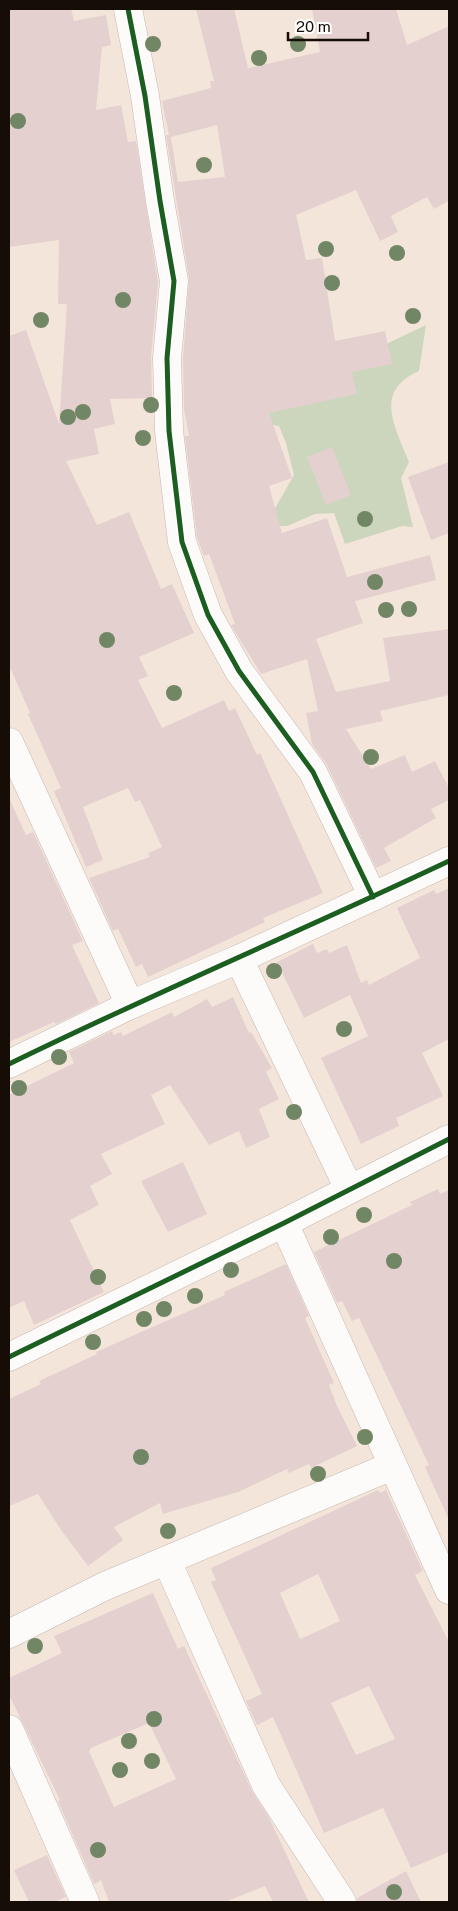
<svg xmlns="http://www.w3.org/2000/svg" width="458" height="1911" viewBox="0 0 458 1911" font-family="'Public Sans',sans-serif">
	<style>
		.green { fill: #cbd6bd }
		.building { fill: #e5d0d0; fill-rule: evenodd }
		.lines { fill: none; stroke-linecap: round; stroke-linejoin: round }
		.minor-casing { stroke: #c5b8b0; stroke-width: 29 }
		.tertiary-casing { stroke: #c5b8b0; stroke-width: 29 }
		.minor { stroke: #fdfbf9; stroke-width: 28 }
		.tertiary { stroke: #fdfbf9; stroke-width: 28 }
		.cycleway-casing { stroke: #fff; stroke-width: 8 }
		.cycleway { stroke: #1b5e20; stroke-width: 5 }
		.tree { fill: #718664 }
	</style>
	<rect width="100%" height="100%" fill="#f4e5da"/>
	<path class="green" d="M426,325L419,371C373,391 395,427 409,462L401,478L413,527L402,526L345,544L334,513L315,514L287,526H271L273,512L294,475L286,443L279,426L256,422L254,407Z"/>
	<path class="building" d="M9,9H71L74,21L106,15L111,45L102,47L96,110L121,105L128,142L136,141L158,282L151,357L152,398L110,399L115,424L94,429L99,454L66,461L97,525L129,512L161,589L172,584L194,633L139,657L148,676L138,680L162,728L224,700L229,711L235,708L257,755L260,753L323,893L263,918L265,922L148,977L142,964L136,967L118,929L113,931L89,878L150,857L148,853L162,847L140,800L135,802L128,788L83,807L103,860L86,867L54,791L61,788L28,714L30,713L9,665V336L26,330L59,424L67,304H58L59,240L9,247Z
		M196,9H234L248,68L320,52L312,9H396L407,45L449,26V201L434,209L427,197L391,216L398,232L380,241L356,190L296,215L306,260L322,258L335,341L385,331L392,364L352,372L357,394L269,413L292,478L269,486L282,533L327,518L347,577L430,555L436,580L355,601L363,623L316,639L336,692L390,681L383,638L449,629V695L380,711L383,721L346,729L371,769L405,755L412,772L435,761L449,788V800L431,809L436,818L384,848L391,861L376,868L327,765L312,744L306,713L318,711L307,659L261,674L231,625L235,624L209,554L204,556L197,538L185,436H189L184,409L183,358L189,279L166,135H169L162,101L211,88L210,81H214ZM217,125L225,177L178,182L171,137Z
		M332,447L351,495L326,505L307,457Z
		M449,462V533L431,540L408,477Z
		M9,798L26,835L33,832L83,941L72,945L99,1003L56,1024L54,1022L9,1042Z
		M449,888V1039L422,1053L443,1096L396,1118L399,1126L361,1144L321,1058L368,1036L350,995L304,1018L277,962L313,944L317,953L327,949L329,953L347,945L361,983L367,980L369,985L420,958L397,908L434,890L436,894Z
		M233,997L249,1033L251,1032L272,1068L266,1072L279,1099L259,1109L270,1137L246,1148L239,1131L209,1145L170,1085L151,1095L165,1124L101,1154L112,1174L90,1186L99,1205L70,1220L104,1292L34,1325L24,1301L9,1308V1095L74,1063L69,1052L112,1031L114,1035L121,1032L123,1036L172,1012L174,1017L207,999L212,1007Z
		M183,1162L207,1214L168,1232L141,1181Z
		M438,1189L440,1194L449,1190V1520L425,1467L429,1465L359,1318L352,1321L342,1301L337,1303L314,1252L412,1205L410,1202Z
		M286,1264L309,1316L305,1318L334,1383L329,1385L337,1406L357,1446L311,1468L309,1464L289,1473L287,1469L238,1492L163,1514L160,1503L114,1527L123,1540L88,1566L61,1530L38,1494L9,1506V1399L41,1384L39,1381L97,1354L96,1352L225,1295L224,1292Z
		M378,1490L380,1493L386,1490L423,1571L415,1575L449,1642V1852L411,1868L383,1808L324,1833L273,1717L257,1725L246,1701L262,1694L211,1582L216,1580L211,1568ZM318,1574L340,1621L300,1639L280,1593ZM369,1686L395,1739L356,1755L331,1703Z
		M153,1593L178,1649L184,1646L252,1791L268,1816L309,1902H273L265,1886L225,1902H109L101,1880L94,1884L58,1801L60,1800L9,1695V1678L62,1653L54,1636ZM149,1723L176,1779L114,1807L89,1751L91,1748Z
		M47,1855L66,1897L54,1902H29L14,1870Z
		M406,1871L421,1902H357V1898Z"/>
	<g class="lines">
		<defs>
			<path id="minor" d="M128,9L145,96L160,201L174,281L167,358L169,431L182,542L208,615L239,671L313,772L373,897
				M239,959L449,861
				M9,1064L130,1005
				M284,1223L449,1590
				M167,1561L266,1785L342,1902
				M9,1634L105,1586L392,1466
				M9,1729L85,1902"/>
			<path id="tertiary" d="M9,742L130,1005L239,959L349,1189
				M9,1357L284,1223L449,1139"/>
		</defs>
		<use href="#minor" class="minor-casing"/>
		<use href="#tertiary" class="tertiary-casing"/>
		<use href="#minor" class="minor"/>
		<use href="#tertiary" class="tertiary"/>
		<defs>
			<path id="cycleway" d="M128,9L145,96L160,201L174,281L167,358L169,431L182,542L208,615L239,671L313,772L373,897
				M9,1064C154,993 303,930 449,861
				M9,1357L284,1223L449,1139"/>
		</defs>
		<use href="#cycleway" class="cycleway-casing"/>
		<use href="#cycleway" class="cycleway"/>
	</g>
	<g class="tree">
		<circle cx="153" cy="44" r="8"/>
		<circle cx="298" cy="44" r="8"/>
		<circle cx="259" cy="58" r="8"/>
		<circle cx="18" cy="121" r="8"/>
		<circle cx="204" cy="165" r="8"/>
		<circle cx="326" cy="249" r="8"/>
		<circle cx="397" cy="253" r="8"/>
		<circle cx="332" cy="283" r="8"/>
		<circle cx="123" cy="300" r="8"/>
		<circle cx="413" cy="316" r="8"/>
		<circle cx="41" cy="320" r="8"/>
		<circle cx="151" cy="405" r="8"/>
		<circle cx="83" cy="412" r="8"/>
		<circle cx="68" cy="417" r="8"/>
		<circle cx="143" cy="438" r="8"/>
		<circle cx="365" cy="519" r="8"/>
		<circle cx="375" cy="582" r="8"/>
		<circle cx="409" cy="609" r="8"/>
		<circle cx="386" cy="610" r="8"/>
		<circle cx="107" cy="640" r="8"/>
		<circle cx="174" cy="693" r="8"/>
		<circle cx="371" cy="757" r="8"/>
		<circle cx="274" cy="971" r="8"/>
		<circle cx="344" cy="1029" r="8"/>
		<circle cx="59" cy="1057" r="8"/>
		<circle cx="19" cy="1088" r="8"/>
		<circle cx="294" cy="1112" r="8"/>
		<circle cx="364" cy="1215" r="8"/>
		<circle cx="331" cy="1237" r="8"/>
		<circle cx="394" cy="1261" r="8"/>
		<circle cx="231" cy="1270" r="8"/>
		<circle cx="98" cy="1277" r="8"/>
		<circle cx="195" cy="1296" r="8"/>
		<circle cx="164" cy="1309" r="8"/>
		<circle cx="144" cy="1319" r="8"/>
		<circle cx="93" cy="1342" r="8"/>
		<circle cx="365" cy="1437" r="8"/>
		<circle cx="141" cy="1457" r="8"/>
		<circle cx="318" cy="1474" r="8"/>
		<circle cx="168" cy="1531" r="8"/>
		<circle cx="35" cy="1646" r="8"/>
		<circle cx="154" cy="1719" r="8"/>
		<circle cx="129" cy="1741" r="8"/>
		<circle cx="152" cy="1761" r="8"/>
		<circle cx="120" cy="1770" r="8"/>
		<circle cx="98" cy="1850" r="8"/>
		<circle cx="394" cy="1892" r="8"/>
	</g>
	<rect width="458" height="1911" fill="none" stroke="#170d07" stroke-width="20"/>
	<path d="M288 32v8h80v-8" fill="none" stroke="#170d07" stroke-width="2.5"/>
	<text x="296" y="32" font-size="15" fill="#170d07" stroke="#ffffff" stroke-width="4" paint-order="stroke">20 m</text>
</svg>
